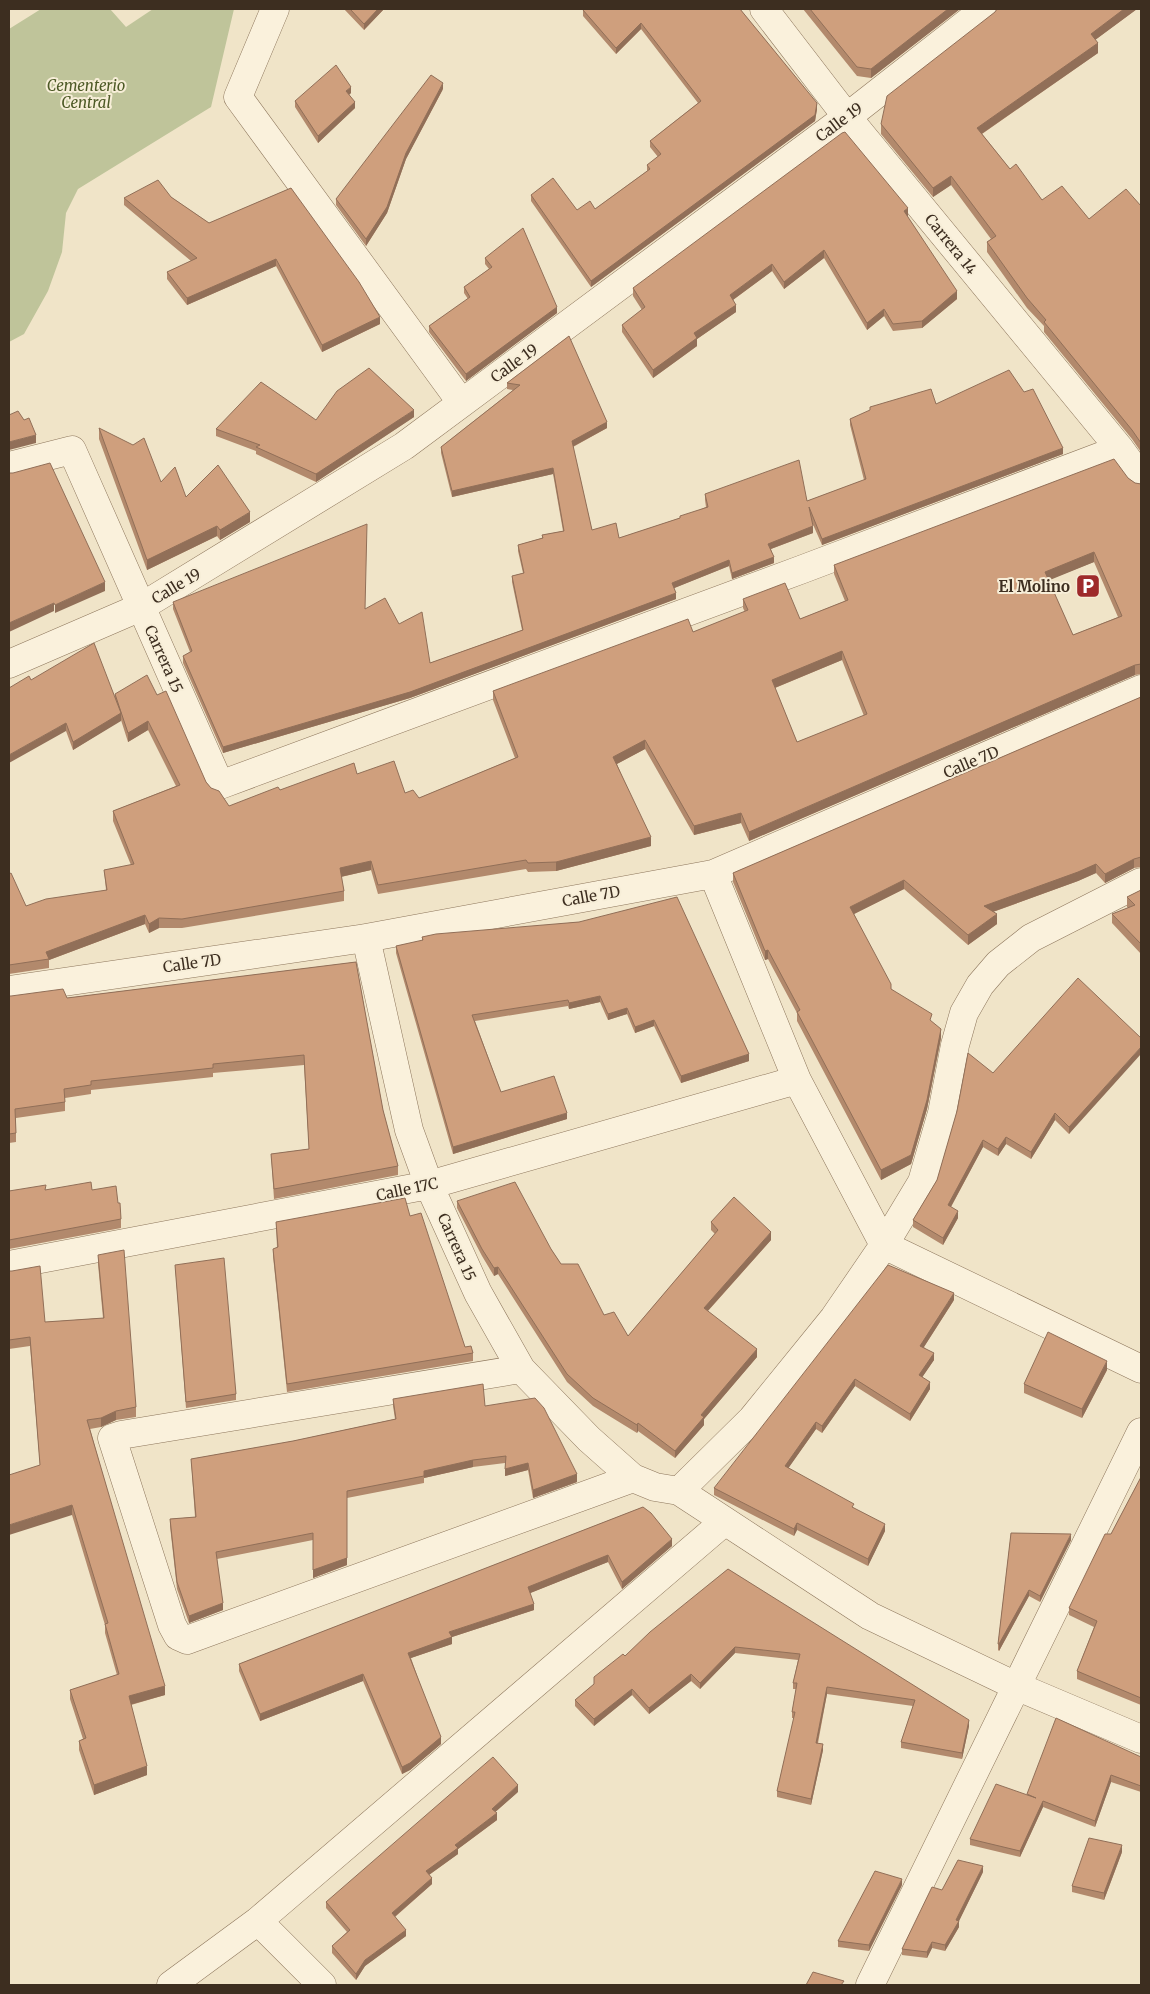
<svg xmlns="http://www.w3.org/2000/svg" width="1150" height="1994" viewBox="0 0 1150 1994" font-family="Merriweather,serif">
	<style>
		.cemetery { fill: #bfc49a }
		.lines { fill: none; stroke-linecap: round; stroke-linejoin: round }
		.street-casing { stroke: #8d765c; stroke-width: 29 }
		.street { stroke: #faf1dc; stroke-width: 28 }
		.wall { fill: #b2896c; fill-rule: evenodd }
		.shaded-wall { fill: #916f58 }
		.building { fill: #cf9f7d; stroke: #916f58; fill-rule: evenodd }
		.labels { text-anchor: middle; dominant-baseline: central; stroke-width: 4; stroke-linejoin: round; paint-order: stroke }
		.park-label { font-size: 15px; font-style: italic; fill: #4d5a26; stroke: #f7eed8 }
		.street-label { font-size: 15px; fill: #3d2e20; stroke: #f7eed8 }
		.poi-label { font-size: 15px; font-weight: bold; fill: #3d2e20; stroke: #f7eed8; text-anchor: end }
	</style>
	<rect width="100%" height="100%" fill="#f0e4c8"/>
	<path class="cemetery" d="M41,9H110L126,27L153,9H234L211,107L78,189L66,213L62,252L48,291L24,334L9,342V29Z"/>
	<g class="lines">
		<defs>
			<path id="street" d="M275,9L238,97L461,402
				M764,9L847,117L1120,449L1141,478
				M9,466L72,450L220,785L803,569L1120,449
				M9,664L141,607L404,446L847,117L985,9
				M713,874L797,1080L884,1245L1141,1369
				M366,938L409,1130L429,1185L478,1293L521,1369L589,1439L633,1478L655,1487L679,1491L870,1616L1016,1686L1141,1739
				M9,990L366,938L713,874L1141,689
				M9,1265L429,1185L797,1080
				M521,1369L121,1435L112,1438L172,1625L178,1636L187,1640L633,1478
				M679,1491L752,1419L834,1318L884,1245L922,1182L942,1113L955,1045L964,1013L980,985L998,964L1031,938L1141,882
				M258,1921L322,1985
				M171,1985L258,1921L725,1521
				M870,1985L1141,1432"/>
		</defs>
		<use href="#street" class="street-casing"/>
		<use href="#street" class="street"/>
	</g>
	<path class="wall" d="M344,9H384L364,30Z
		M740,9L817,109L815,121L591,287L531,201V195L577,210L595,209L647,171V165L658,157L650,147V141L698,103L641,29L616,54L583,16V10Z
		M803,9H960L871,78L857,76Z
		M997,9H1137L1095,40L1098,53L982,134L1010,169L1042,200L1089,219L1141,206V452L1132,439L1044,332V326L1027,308L987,252V242L991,239L951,185L933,197L881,134V124L995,12Z
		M443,89L406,159L387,213L366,246L336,205V199Z
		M351,93L349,95L355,108L318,143L295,107V101Z
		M291,188L380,324L322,352L276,266L187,305L167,279V272L191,261L124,205V198L171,197L209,223Z
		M907,216L957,299L922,328L893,331L884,316L867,330L824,258L784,289L772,271L733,300L736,312L697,339V346L653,378L622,332V325L642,310L633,296V288L908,216Z
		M485,258L557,313L466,381L429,332V326L468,299L464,293V287L489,269L485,264Z
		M569,336L607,428L573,447L592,530L619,538L680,518L706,507L705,500V494L807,501L864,480L850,425V419L936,404L1063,454L822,545L811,520L813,533L771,549L774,563L732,579L729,566L674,588L676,599L410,698L223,753L183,663V656L190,652L173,609V602L365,609L399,624L430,663L522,630L512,582V576L523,573L518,551V545L542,538V535L563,531L553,474L452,497L441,453V447L513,390L507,389V383Z
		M414,417L316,482L256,454V451L216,436V429L316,420Z
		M99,428L161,482L186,497L250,522L220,540L217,536L147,570L99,439Z
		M1128,478L1135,483L1141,484V674L1135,675L749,841L741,823L694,835L645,749L617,764L651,846L556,871L528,872L526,869L378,894L371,870L341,877L344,891V901L182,928H159L149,933L145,924L49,960V968L9,974V874L26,906L106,890L104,870L131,865L113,821V811L176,786L148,730L128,742L121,720L73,750L66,731L31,680L115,697V694L157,695L206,782L211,788L229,806L280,790L357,774L405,793L419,798L515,758L493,700V691L693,632L745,612L743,608V599L800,619L845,601L834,574V565ZM1094,562L1118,617L1073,635L1048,580ZM842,660L864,716L797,742L775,688Z
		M1141,697V867L1134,868L1105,883L1096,873L1078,881L993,912L997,924L968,945L904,889L854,914L891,989L932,1022L941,1038L927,1109L911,1164L881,1180L797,1021V1013L768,959L765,960L733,882V873Z
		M1141,890V954L1112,923V914L1128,908L1127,907V897Z
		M579,922L749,1061L681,1083L654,1026L635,1033L627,1014L608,1020L600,1002L569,1009L568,1006L475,1021L501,1092L567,1119L453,1154L396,953V946L422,941V937Z
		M356,962L383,1110L398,1166V1175L274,1199L271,1154L309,1149L304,1065L213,1073V1077L91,1090V1094L65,1098V1111L16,1118V1142L9,1143V996L67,998Z
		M1141,1038L1069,1134L1055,1120L1031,1159L1006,1144L998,1156L983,1147L951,1207L958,1218L943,1245L913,1227V1220L937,1180L993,1073Z
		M9,1190V1191L46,1190H92L118,1203L121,1219V1228L9,1249Z
		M457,1201L551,1249L561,1264L604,1315L628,1336L715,1234L711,1230V1222L771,1240L708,1311L757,1357L704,1419V1425L675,1458L638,1431L637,1433L593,1406L567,1382L498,1274L494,1276L482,1256L457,1208Z
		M410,1216L465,1347L473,1353V1361L287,1392L273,1256V1249L277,1248L276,1222Z
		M98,1255L136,1407V1417L116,1420L101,1427L90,1429L165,1695L131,1705L147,1775L94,1795L79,1750V1741L83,1739L70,1699V1690L117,1675L105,1633V1625L72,1515L40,1465L30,1346L9,1349V1271L45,1322L103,1318L98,1264Z
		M175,1265L236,1394V1400L186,1408Z
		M954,1300L924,1347L934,1360L922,1377L930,1389L910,1421L855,1386L822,1433L816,1429L788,1468L854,1508L885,1531L868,1566L797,1530L794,1536L714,1495V1488Z
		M1107,1370L1082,1418L1024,1393V1384Z
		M393,1399L485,1406L577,1482L533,1498L528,1470L505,1476V1463L473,1467L424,1478V1483L347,1498V1565L313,1578V1540L217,1559L223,1610L189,1623L177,1589L170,1526V1519L195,1517L191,1459L293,1441L395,1419L393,1406Z
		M1141,1477V1705L1077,1679V1671L1094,1627L1069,1615V1608L1111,1534Z
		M643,1507L672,1546L622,1589L608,1562L530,1593L534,1610L452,1637V1644L411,1658L441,1744L410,1770L402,1774L363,1681L260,1721L239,1671V1664Z
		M1011,1533L1071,1540L1040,1602L1029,1596L999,1651L998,1650V1644Z
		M728,1569L969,1726L962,1759L901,1748V1742L913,1706L827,1694L818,1743L823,1750L811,1805L777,1797V1791L794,1718H792V1712L796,1689H793V1683L798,1660L735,1653L700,1689L691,1681L649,1714L632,1695L594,1726L575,1706V1700L594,1684L625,1656Z
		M1141,1757V1792L1111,1782L1095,1827L1043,1807L1020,1857L970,1845V1839L1027,1795Z
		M518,1792L495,1812L497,1820L458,1849V1854L429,1875L432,1884L395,1917L406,1936L365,1966L356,1980L332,1953V1946L347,1932L326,1908V1902Z
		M1122,1852L1104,1900L1072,1892V1886Z
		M983,1872L959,1921V1927L945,1951L932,1948L927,1958L902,1955V1949L942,1890Z
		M902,1885L869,1951L838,1947V1941Z"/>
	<path class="shaded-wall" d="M378,9H384L364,30V24Z
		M948,9H960L871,78V69Z
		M1124,9H1137L1091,43V34Z
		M641,23V29L616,54V48Z
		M1098,43V53L977,137V128Z
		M443,83V89L406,159L387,213L366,246V239L406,153Z
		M351,87V93L346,97V91Z
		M355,102V108L318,143V136Z
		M817,103V109L815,121L591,287V281Z
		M951,176V185L933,197V188Z
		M908,208V216L904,219V211Z
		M824,250V258L784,289V282Z
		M276,259V266L187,305V298Z
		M772,264V271L730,302V295Z
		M957,291V299L922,328V321Z
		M736,305V312L697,339V346L653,378V370L694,333Z
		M557,307V313L466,381V374Z
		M884,309V316L867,330V323Z
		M380,317V324L322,352V345Z
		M414,410V417L316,482V474Z
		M607,422V428L572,447V441Z
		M36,435V443L9,450V442Z
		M1063,448V454L822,545V539Z
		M553,468V474L452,497V491Z
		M250,512V522L220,540V530Z
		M217,526V536L147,570V560Z
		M813,526V533L768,550V544Z
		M1094,552V562L1045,582V572Z
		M774,557V563L732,579V573Z
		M729,560V566L672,589V583Z
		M105,582V591L55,613V605Z
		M676,593V599L410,698L223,753V747Z
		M54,603V611L9,632V623Z
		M842,651V660L772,689V680Z
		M1135,665V675L749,841V832Z
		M121,713V721L73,750V742Z
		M148,721V730L128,742V733Z
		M66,723V731L9,763V755Z
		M645,740V749L613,766V757Z
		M741,813V823L694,835V826Z
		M651,837V846L556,871V862Z
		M1134,859V868L1105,883V874Z
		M371,861V870L340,877V868Z
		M1096,864V873L1078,881L984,915V906Z
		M904,880V889L850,916V907Z
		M997,914V924L968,945V935Z
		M145,915V924L49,960L46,952Z
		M159,918V928L149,933V924Z
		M768,950V959L765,960V951Z
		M600,996V1002L569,1009V1003Z
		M627,1008V1014L608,1020V1014Z
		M654,1020V1026L635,1033V1027Z
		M941,1029V1038L927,1109L911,1164L881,1180V1170Z
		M1141,1047V1054L1069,1134V1127Z
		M749,1054V1061L681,1083V1076Z
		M567,1113V1119L453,1154V1147Z
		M1055,1113V1120L1031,1159V1152Z
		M1006,1137V1144L998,1156V1149Z
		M983,1140V1147L948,1212V1205Z
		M958,1211V1218L943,1245V1238Z
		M771,1232V1240L704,1315V1308Z
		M498,1267V1274L494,1276V1268Z
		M954,1293V1300L920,1353V1346Z
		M757,1349V1357L704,1419V1425L675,1458V1451L701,1415Z
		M934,1353V1360L919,1382V1375Z
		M1107,1361V1370L1082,1418V1409Z
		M855,1379V1386L822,1433V1426Z
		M930,1382V1389L910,1421V1414Z
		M116,1411V1420L101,1427V1418Z
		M816,1422V1429L785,1473V1466Z
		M638,1423V1431L637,1433V1425Z
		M473,1460V1467L424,1478V1471Z
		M528,1463V1470L505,1476V1469Z
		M577,1474V1482L533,1498V1490Z
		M347,1491V1565L313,1578V1570Z
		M72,1505V1515L9,1535V1525Z
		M797,1523V1530L794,1536V1529Z
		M885,1524V1531L868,1566V1559Z
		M1071,1534V1540L1040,1602V1596Z
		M672,1539V1546L622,1589V1582Z
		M608,1555V1562L528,1594V1587Z
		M1029,1590V1596L999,1651V1644Z
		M223,1603V1610L189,1623V1616Z
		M534,1604V1610L452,1637V1644L408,1659V1653L449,1632Z
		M735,1647V1653L700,1689V1683Z
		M363,1674V1681L260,1721V1714Z
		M691,1674V1681L649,1714V1708Z
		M165,1686V1695L129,1705V1696Z
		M827,1687V1694L816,1749V1743Z
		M632,1689V1695L594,1726V1719Z
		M969,1720V1726L962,1759V1753Z
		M441,1737V1744L410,1770L402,1774V1767Z
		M823,1744V1750L811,1805V1799Z
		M147,1766V1775L94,1795V1785Z
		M1111,1775V1782L1095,1827V1821Z
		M518,1785V1792L492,1815V1809Z
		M1043,1801V1807L1020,1857V1851Z
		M497,1813V1820L458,1849V1854L426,1877V1871L455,1845Z
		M1122,1845V1852L1104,1900V1893Z
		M983,1866V1872L959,1921V1927L945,1951V1945L956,1920Z
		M432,1878V1884L392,1919V1913Z
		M902,1879V1885L869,1951V1945Z
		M406,1930V1936L365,1966L356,1980V1974L365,1960Z
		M932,1942V1948L927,1958V1952Z"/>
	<path class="building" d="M350,9H378L364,24Z
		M584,9H740L817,103L815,115L591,281L531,195L553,178L577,210L590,201L595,209L650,169L647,165L661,154L650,141L701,101L641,23L616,48L583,10Z
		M810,9H948L871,69L857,67Z
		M997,9H1124L1091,34L1098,43L977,128L1010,169L1016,164L1042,200L1062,186L1089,219L1126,189L1141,206V443L1132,430L1044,322L1046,320L1027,298L987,242L996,236L951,176L933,188L881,124L887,96L995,12Z
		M336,65L351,87L346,91L355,102L318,136L295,101Z
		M431,75L443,83L406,153L387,207L366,239L336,199Z
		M845,132L908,208L904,211L957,291L922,321L893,324L884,309L867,323L824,250L784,282L772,264L730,295L736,305L694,333L697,338L653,370L622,325L645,307L633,288L842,133Z
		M158,180L171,197L209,223L291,188L359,282L380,317L322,345L276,259L187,298L167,272L197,258L124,198Z
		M523,228L557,307L466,374L429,326L470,297L464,287L492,267L485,258Z
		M569,336L607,422L572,441L592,530L616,523L619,538L680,518V516L708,507L705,494L799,460L807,501L866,479L850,419L870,410V407L931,389L936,404L1009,370L1024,392L1033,389L1063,448L822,539L809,507L813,526L768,544L774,557L732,573L729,560L672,583L676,593L410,692L223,747L183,656L192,651L173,602L367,524L365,609L385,598L399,624L422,612L430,663L523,630L512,576L524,573L518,545L543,538L542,535L564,531L553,468L452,491L441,447L520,385L507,383Z
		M369,368L414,410L316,474L256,447L260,445L216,429L261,382L316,420L337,391Z
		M18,411L24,420L29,418L36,435L9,442V415Z
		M99,428L133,445L144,438L161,482L175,467L186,497L218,465L250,512L220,530L217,526L147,560Z
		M1114,459L1128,478L1135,483L1141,484V664L1135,665L749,832L741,813L694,826L645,740L613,757L651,837L556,862L528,863L526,860L378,885L371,861L340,868L344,891L182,919L159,918L149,924L145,915L46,952L49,959L9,965V874L11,873L26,906L46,899L107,890L104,870L134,864L113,811L180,785L148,721L128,733L115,694L147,675L157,695L166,691L206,782L211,788L219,791L229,806L278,787L280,790L354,763L357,774L394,761L405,793L413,790L419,798L518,757L493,691L688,619L693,632L748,610L743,599L785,583L800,619L848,600L834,565ZM1094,552L1122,616L1073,635L1045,572ZM842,651L867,714L797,742L772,680Z
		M50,463L105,582L55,605L54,603L9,623V473H13Z
		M94,643L121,713L73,742L66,723L9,755V688L29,676L31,680Z
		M1141,697V857L1134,859L1105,874L1096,864L1078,872L984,906L997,914L968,935L904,880L850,907L891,984V989L932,1014L930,1020L941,1029L927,1100L911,1155L881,1170L797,1012L800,1010L768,950L765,951L733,873Z
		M1141,890V944L1112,914L1135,905L1127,897Z
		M677,897L749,1054L681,1076L654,1020L635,1027L627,1008L608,1014L600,996L569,1003L568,1000L472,1015L501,1092L554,1076L567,1113L453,1147L396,946L423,940L422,937L436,934L579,922Z
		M356,962L383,1110L398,1166L274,1189L271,1154L309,1149L304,1055L213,1064V1068L91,1081V1085L64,1089L65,1102L15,1109L16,1133L9,1134V996H11L63,989L67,998Z
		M1078,978L1141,1038V1047L1069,1127L1055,1113L1031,1152L1006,1137L998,1149L983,1140L948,1205L958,1211L943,1238L913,1220L937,1180L957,1111L968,1053L993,1073Z
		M91,1182L92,1190L116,1186L118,1203H120L121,1219L9,1240V1190V1191L46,1185L45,1190Z
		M515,1182L551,1249L561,1264H578L604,1315L614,1312L628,1336L718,1230L711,1222L734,1197L771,1232L704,1308L757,1349L701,1415L704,1417L675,1451L638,1423L637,1425L593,1398L567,1374L498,1267L494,1268L482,1249L457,1201Z
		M405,1198L410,1216L421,1213L465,1347L471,1346L473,1353L287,1384L273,1249L278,1247L276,1222Z
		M124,1250L136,1407L116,1411L101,1418L87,1420L165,1686L129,1696L147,1766L94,1785L79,1741L86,1738L70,1690L119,1674L105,1624L108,1623L72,1505L9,1525V1475L40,1465L30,1337L9,1340V1271H12L40,1266L45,1322L104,1318L98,1255Z
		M224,1258L236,1394L186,1402L175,1265Z
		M888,1265L954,1293L920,1346L934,1353L919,1375L930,1382L910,1414L855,1379L822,1426L816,1422L785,1466L854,1504L852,1507L885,1524L868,1559L797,1523L794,1529L714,1488Z
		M1048,1332L1107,1361L1082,1409L1024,1384Z
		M483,1384L485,1406L535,1398L544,1408L577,1474L533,1490L528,1463L505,1469L506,1456L473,1460L424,1471V1476L347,1491V1558L313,1570V1533L216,1552L223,1603L189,1616L177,1582L170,1519L196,1517L191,1459L293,1441L396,1419L393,1399Z
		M1141,1477V1698L1077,1671L1097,1621L1069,1608L1105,1534H1111Z
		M643,1507L651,1513L672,1539L622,1582L608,1555L528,1587L534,1604L449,1632L452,1637L408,1653L441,1737L410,1763L402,1767L363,1674L260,1714L239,1664Z
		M1011,1533L1071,1534L1040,1596L1029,1590L999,1644H998Z
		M728,1569L969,1720L962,1753L901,1742L915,1700L827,1687L816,1743L823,1744L811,1799L777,1791L795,1712H792L797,1683H793L800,1654L735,1647L700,1683L691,1674L649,1708L632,1689L594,1719L575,1700L594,1684V1677L623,1654L625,1656L650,1632Z
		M1056,1718L1141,1757V1786L1111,1775L1095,1821L1043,1801L1020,1851L970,1839L996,1784L1036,1798L1027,1794Z
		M493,1757L518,1785L492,1809L497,1813L455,1845L458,1848L426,1871L432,1878L392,1913L406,1930L365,1960L356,1974L332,1946L350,1930L326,1902Z
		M1089,1838L1122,1845L1104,1893L1072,1886Z
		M958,1860L983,1866L956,1920L959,1921L945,1945L932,1942L927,1952L902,1949L932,1887L942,1890Z
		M875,1871L902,1879L869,1945L838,1941Z
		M813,1972L844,1981L841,1985H806Z"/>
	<defs>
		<symbol id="parking-square" viewBox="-11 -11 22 22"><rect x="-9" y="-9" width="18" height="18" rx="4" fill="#9e2a2b" stroke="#f7eed8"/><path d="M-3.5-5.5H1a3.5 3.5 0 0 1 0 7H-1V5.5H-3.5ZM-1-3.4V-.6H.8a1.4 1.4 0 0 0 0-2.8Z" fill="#fff"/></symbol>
	</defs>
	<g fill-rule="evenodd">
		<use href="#parking-square" x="1074" y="572" width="28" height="28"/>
	</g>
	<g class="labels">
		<g class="park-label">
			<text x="86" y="85">Cementerio<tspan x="86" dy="17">Central</tspan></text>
		</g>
		<g class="street-label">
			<text transform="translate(839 122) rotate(-37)">Calle 19</text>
			<text transform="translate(951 244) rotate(51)">Carrera 14</text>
			<text transform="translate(514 363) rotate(-36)">Calle 19</text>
			<text transform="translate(176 586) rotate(-31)">Calle 19</text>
			<text transform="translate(164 659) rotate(66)">Carrera 15</text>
			<text transform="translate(971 762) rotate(-23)">Calle 7D</text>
			<text transform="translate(591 896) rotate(-10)">Calle 7D</text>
			<text transform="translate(192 963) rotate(-8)">Calle 7D</text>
			<text transform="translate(407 1189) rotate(-12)">Calle 17C</text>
			<text transform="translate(457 1247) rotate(66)">Carrera 15</text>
		</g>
		<g class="poi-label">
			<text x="1070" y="586">El Molino</text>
		</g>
	</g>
	<rect width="1150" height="1994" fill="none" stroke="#3d2e20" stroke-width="20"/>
</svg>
